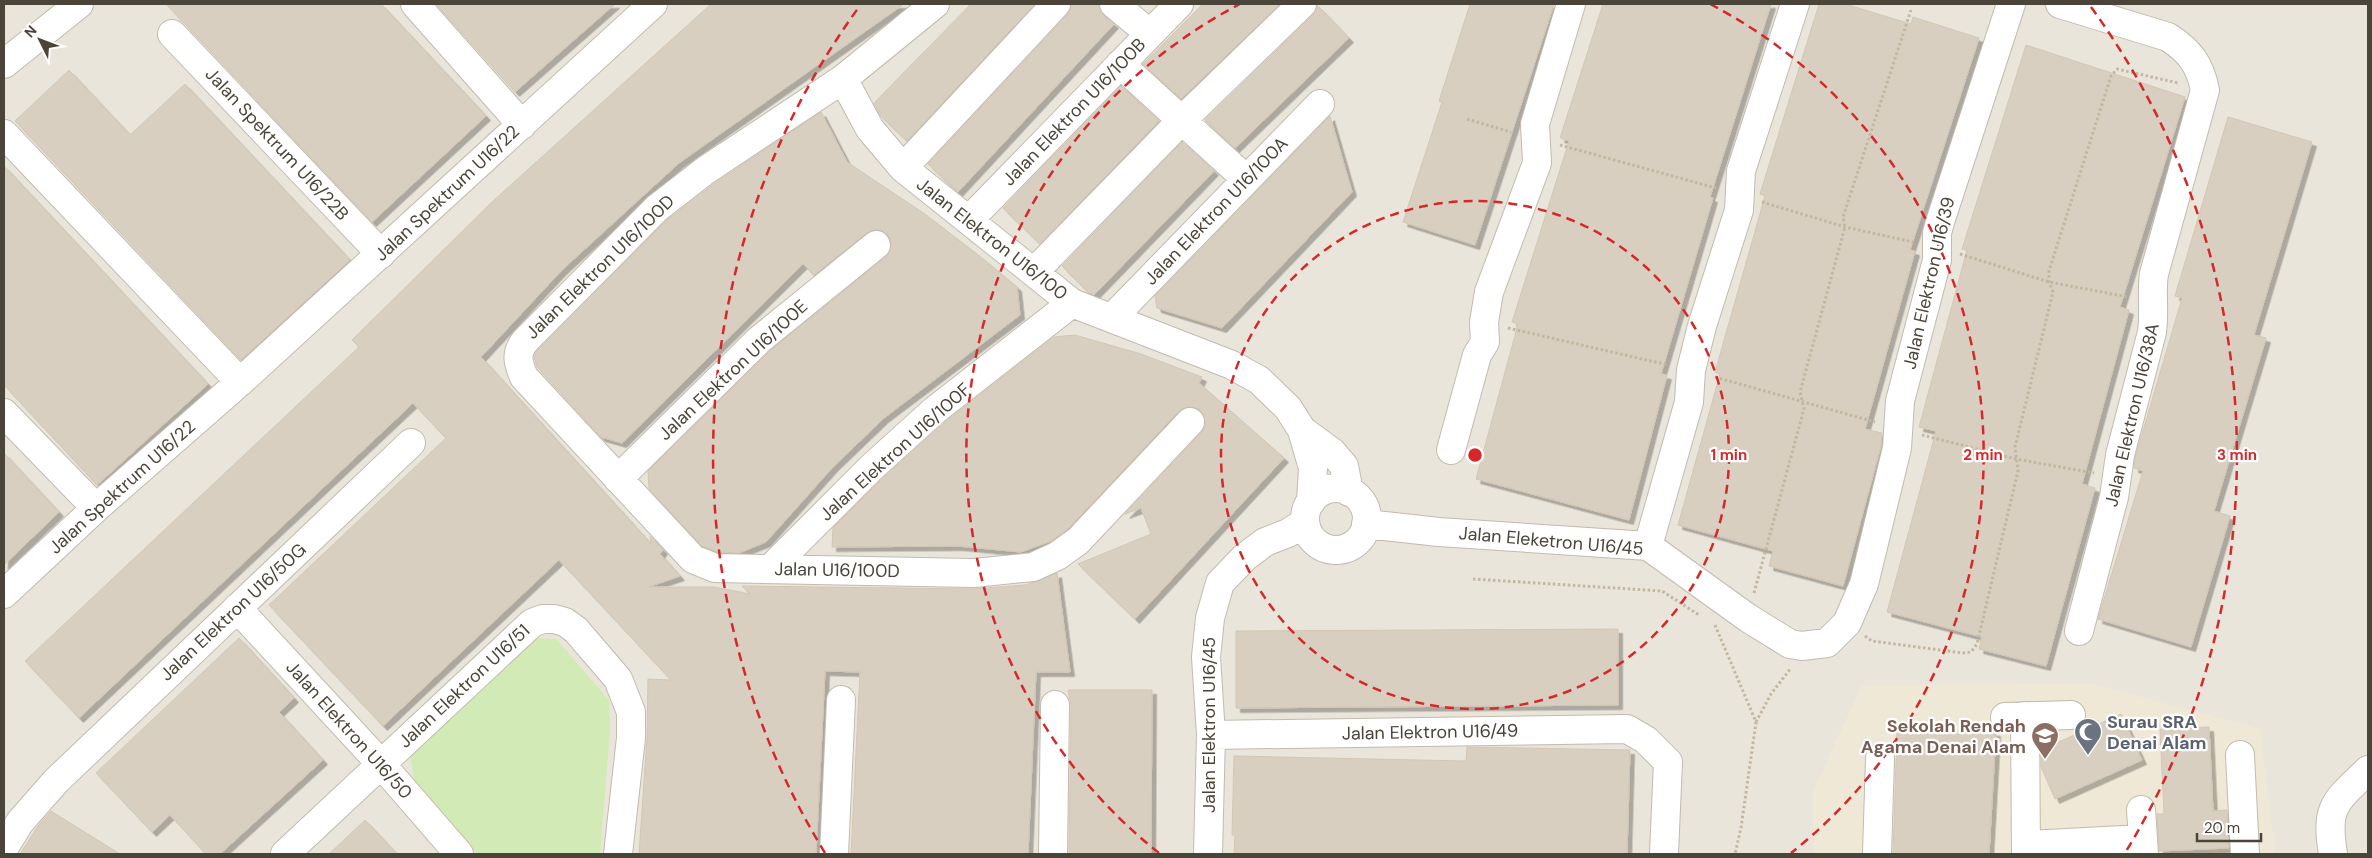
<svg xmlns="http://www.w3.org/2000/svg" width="2372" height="858" viewBox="0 0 2372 858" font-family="'DM Sans',sans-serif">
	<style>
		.residential { fill: #eae5da }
		.education { fill: #efe8d6 }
		.green { fill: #d2eab5 }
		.building { fill: #d8cfc1; stroke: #d3c7b4; filter: url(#shadow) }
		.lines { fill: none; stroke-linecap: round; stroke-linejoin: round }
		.minor-casing { stroke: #c2bbae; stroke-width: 30 }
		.path { stroke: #c4b79f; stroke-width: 3; stroke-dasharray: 2.5 2.5; stroke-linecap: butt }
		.minor { stroke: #fff; stroke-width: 28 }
		.ring { fill: none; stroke: #d62828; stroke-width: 2.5; stroke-dasharray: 9 6 }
		.labels { text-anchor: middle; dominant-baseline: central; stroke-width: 4.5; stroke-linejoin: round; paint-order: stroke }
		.street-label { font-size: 18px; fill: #4b4439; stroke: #fff }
		.worship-label { font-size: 18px; font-weight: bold; fill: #5b616d; stroke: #fff; text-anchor: start }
		.education-label { font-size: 18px; font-weight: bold; fill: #785e54; stroke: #fff; text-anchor: end }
		.centre { fill: #d62828; stroke: #fff; stroke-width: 2.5 }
		.ring-label { font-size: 15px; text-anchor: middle; font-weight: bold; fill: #d62828; stroke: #fff; stroke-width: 4.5; stroke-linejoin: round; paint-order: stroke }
	</style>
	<defs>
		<filter id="shadow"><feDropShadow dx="4.5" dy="4.5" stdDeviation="0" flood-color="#0004"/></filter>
	</defs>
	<rect width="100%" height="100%" fill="#f6f3ec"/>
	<path class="residential" d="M4,4H2368V854H4Z"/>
	<path class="education" d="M2093,684L2260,729L2275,854H1814L1813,791L1862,685Z"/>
	<path class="green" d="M532,638L556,639L609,700L610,731L600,854H477L414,781L410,753Z"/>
	<path class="building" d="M166,4H381L486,116L372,222Z
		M436,4H615L515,92Z
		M711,4H904L679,163L562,270L481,357L651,544L650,536L663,550L660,554L680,576L648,587H714L750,594L742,586L974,589L1025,585L1057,573L1070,672H1036L1028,854H851L860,672L825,671L816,854H639L647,738L648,679L671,680L559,560L383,726L269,605L446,438L413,403L79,718L25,661L359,347L352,340L492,202Z
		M971,4H1035L907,141L880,115L874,103Z
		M1071,4H1099L1104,16L1114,24L958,192L928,164L1067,15Z
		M1203,4H1280L1181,99L1143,64Z
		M1470,4H1554L1475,245L1403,222L1442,102L1439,101Z
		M1603,4H1771L1710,197L1713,198L1661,374L1667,375L1629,520L1476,479L1518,324L1512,322L1569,141L1560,138Z
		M1819,4H1845L1911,24L1913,17L1979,38L1910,250L1915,251L1865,429L1882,433L1881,446L1843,586L1769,566L1773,551L1678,525L1720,374L1715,372L1765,196L1760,194Z
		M1317,5L1349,38L1235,148L1205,120L1313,15Z
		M2026,45L2185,97L2120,307L2129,310L2082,484L2095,488L2046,666L1979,649L1982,637L1887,612L1936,431L1919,427L1967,250L1962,249Z
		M69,70L130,135L185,84L350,260L241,360L15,121Z
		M1121,86L1159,121L1040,244L1003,208Z
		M821,112L847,162L925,214L986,261L1017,287L1020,315L884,418L833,467L766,542L739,553L718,552L702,546L649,489L648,471L769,352L886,257L890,251L891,243L888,235L881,230H873L867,233L814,275L803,264L622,443L601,437L537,367L534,357L537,351L667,220L715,183Z
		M1330,116L1352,192L1222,328L1157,308L1155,296Z
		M2228,117L2312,142L2254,335L2266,338L2214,511L2230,516L2191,647L2098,619L2143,471L2134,468L2135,458L2182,298L2175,296Z
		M1182,142L1214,171L1094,295L1089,293L1062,266Z
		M4,166L208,384L97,485L4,385Z
		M1075,335L1141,354L1202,377L1199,383L1284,458L1135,619L1078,564L1151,534L1141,508L1125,514L1202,432L1205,425V417L1200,410L1194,407H1186L1179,411L1068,529L1051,541L1021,552L958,546L832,547L833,528L883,478L945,422L1054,337Z
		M4,453L59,512L4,565Z
		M1618,629V705L1236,708V631Z
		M239,638L294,698L279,712L323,760L220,854H206L170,815L152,832L96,773Z
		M1068,690H1152L1151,854H1069L1071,705Z
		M2121,714L2142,760L2055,799L2041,767V750Z
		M2209,727L2213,811L2227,810L2229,848L2159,851L2157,814H2164L2160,729Z
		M1961,730L1996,732L1989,854H1893L1897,731L1961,734Z
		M1467,747L1630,750L1627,854H1234L1235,835H1232L1234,756L1466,761Z
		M51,811L120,854H20L38,826Z
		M365,820L397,854H329Z"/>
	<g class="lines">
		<defs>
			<path id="minor" d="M415,4L522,125
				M935,4L843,79L706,170L657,208L525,341C515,354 518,363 524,377L693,559L715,568L974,573L1033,567L1057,556L1078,541L1190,422
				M1114,4L1149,33
				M2060,4L2168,37C2190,51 2200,65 2205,90L2154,274C2151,293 2155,312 2152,332L2120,455L2114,497L2079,631
				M172,34L381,254
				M4,64L79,4
				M1120,64L1246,179
				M843,79L870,129L903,168L1072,303L1232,365L1259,380L1288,408L1302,430L1313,468L1311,502
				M4,134L240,382
				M903,168L1056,4
				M969,220L1179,4
				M1034,272L1182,120L1302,4
				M1112,318L1320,104
				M4,413L96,508
				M1302,430L1332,452L1344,466L1349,492
				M1451,450L1477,355L1485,342L1484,322L1489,292L1537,163L1535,124L1571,4
				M618,479L759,340L876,245
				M1305 519a31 31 0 1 1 62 0a31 31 0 1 1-62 0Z
				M1366,524L1439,532L1648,546L1748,618L1790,644L1802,646L1827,643L1847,623L1864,584L1897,448L1900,401L1937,260V233L1940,222L2011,4
				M1648,546L1689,402L1691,370L1702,326L1739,210L1741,171L1795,4
				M770,569L872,467L935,410L1072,303
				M4,594L96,508L240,382L653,4
				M237,608L381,764L459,854
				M2025,716L2026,854
				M2005,717L2071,715
				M1211,735L1627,729L1646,740L1668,762L1664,854
				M2240,755L2245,854
				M2141,810L2144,854
				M2026,845L2143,839
				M4,848L20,822L56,781L411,443
				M285,854L532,623L543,619H554L565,622L576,630L618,679L631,712V738L618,854
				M834,854L841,700
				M1053,854L1055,705
				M1208,854L1211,735L1206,657L1210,618L1220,583L1245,557L1265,542L1288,533L1305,522
				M1877,854L1880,758
				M2333,854C2325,806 2335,802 2368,770"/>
		</defs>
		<use href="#minor" class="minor-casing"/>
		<path class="path" d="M1467,119L1511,132
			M1560,145L1716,188
			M1762,202L1845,227L1913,242
			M1960,254L2049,282L2128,297
			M1508,328L1668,365
			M1715,377L1875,422
			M1922,435L2016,459L2094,473
			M1473,579L1662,591L1699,615
			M1754,593L1804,409L1800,392L1845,227L1843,217L1911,10
			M1715,625L1756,722L1741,828L1735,854
			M1865,636L1872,641L1963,653L1971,652L1977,644L2018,471L2015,447L2053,292L2049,282V271L2111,76L2117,69L2178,83
			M1756,722L1771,694L1791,668"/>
		<use href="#minor" class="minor"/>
	</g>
	<g class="ring">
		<circle cx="1475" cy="455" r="254"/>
		<path d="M1159 853A508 508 0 0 1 1240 4M1710 4A508 508 0 0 1 1791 853"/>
		<path d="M825 853A762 762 0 0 1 859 7M2091 7A762 762 0 0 1 2125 853"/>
	</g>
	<defs>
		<symbol id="mosque-pin" viewBox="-11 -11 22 30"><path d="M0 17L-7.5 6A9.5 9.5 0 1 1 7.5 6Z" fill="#6b7280" stroke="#fff"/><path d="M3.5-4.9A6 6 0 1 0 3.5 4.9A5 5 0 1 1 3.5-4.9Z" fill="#fff"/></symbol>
		<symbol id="school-pin" viewBox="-11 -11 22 30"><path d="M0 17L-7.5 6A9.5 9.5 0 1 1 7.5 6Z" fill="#8d6e63" stroke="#fff"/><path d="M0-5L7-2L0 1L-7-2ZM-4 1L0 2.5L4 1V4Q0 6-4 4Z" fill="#fff"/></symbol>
	</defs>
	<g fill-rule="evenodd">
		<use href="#mosque-pin" x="2072" y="716" width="32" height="43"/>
		<use href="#school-pin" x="2029" y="720" width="32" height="43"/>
	</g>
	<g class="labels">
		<g class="street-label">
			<text transform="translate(1074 112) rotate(-46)">Jalan Elektron U16/100B</text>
			<text transform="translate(277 144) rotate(47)">Jalan Spektrum U16/22B</text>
			<text transform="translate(447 193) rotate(-43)">Jalan Spektrum U16/22</text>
			<text transform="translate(1216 211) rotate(-46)">Jalan Elektron U16/100A</text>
			<text transform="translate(992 239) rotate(38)">Jalan Elektron U16/100</text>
			<text transform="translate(600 267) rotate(-44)">Jalan Elektron U16/100D</text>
			<text transform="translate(1929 283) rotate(-77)">Jalan Elektron U16/39</text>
			<text transform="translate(733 370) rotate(-43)">Jalan Elektron U16/100E</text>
			<text transform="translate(2132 415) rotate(-77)">Jalan Elektron U16/38A</text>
			<text transform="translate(895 452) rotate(-42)">Jalan Elektron U16/100F</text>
			<text transform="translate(122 487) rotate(-42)">Jalan Spektrum U16/22</text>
			<text transform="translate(1551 541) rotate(5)">Jalan Eleketron U16/45</text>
			<text transform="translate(837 570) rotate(1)">Jalan U16/100D</text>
			<text transform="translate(233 612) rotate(-43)">Jalan Elektron U16/50G</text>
			<text transform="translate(464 686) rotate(-43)">Jalan Elektron U16/51</text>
			<text transform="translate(1209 725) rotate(-90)">Jalan Elektron U16/45</text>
			<text transform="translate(349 730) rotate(48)">Jalan Elektron U16/50</text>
			<text transform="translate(1430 732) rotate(-1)">Jalan Elektron U16/49</text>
		</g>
		<g class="worship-label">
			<text x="2107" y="722">Surau SRA<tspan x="2107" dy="21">Denai Alam</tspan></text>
		</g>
		<g class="education-label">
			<text x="2026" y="726">Sekolah Rendah<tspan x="2026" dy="21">Agama Denai Alam</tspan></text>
		</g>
	</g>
	<circle cx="1475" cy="455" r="8" class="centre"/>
	<g class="ring-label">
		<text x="1729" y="460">1 min</text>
		<text x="1983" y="460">2 min</text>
		<text x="2237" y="460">3 min</text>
	</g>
	<rect width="2372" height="858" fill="none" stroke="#4b4439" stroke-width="10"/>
	<g transform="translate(40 40) rotate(312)" stroke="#ffffff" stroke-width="4" paint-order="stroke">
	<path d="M0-4L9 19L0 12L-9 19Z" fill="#4b4439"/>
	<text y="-8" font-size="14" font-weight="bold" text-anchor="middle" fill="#4b4439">N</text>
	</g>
	<path d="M2197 833v8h64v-8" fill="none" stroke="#4b4439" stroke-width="2.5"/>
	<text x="2204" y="833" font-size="15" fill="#4b4439" stroke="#ffffff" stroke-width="4" paint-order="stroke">20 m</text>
</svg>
